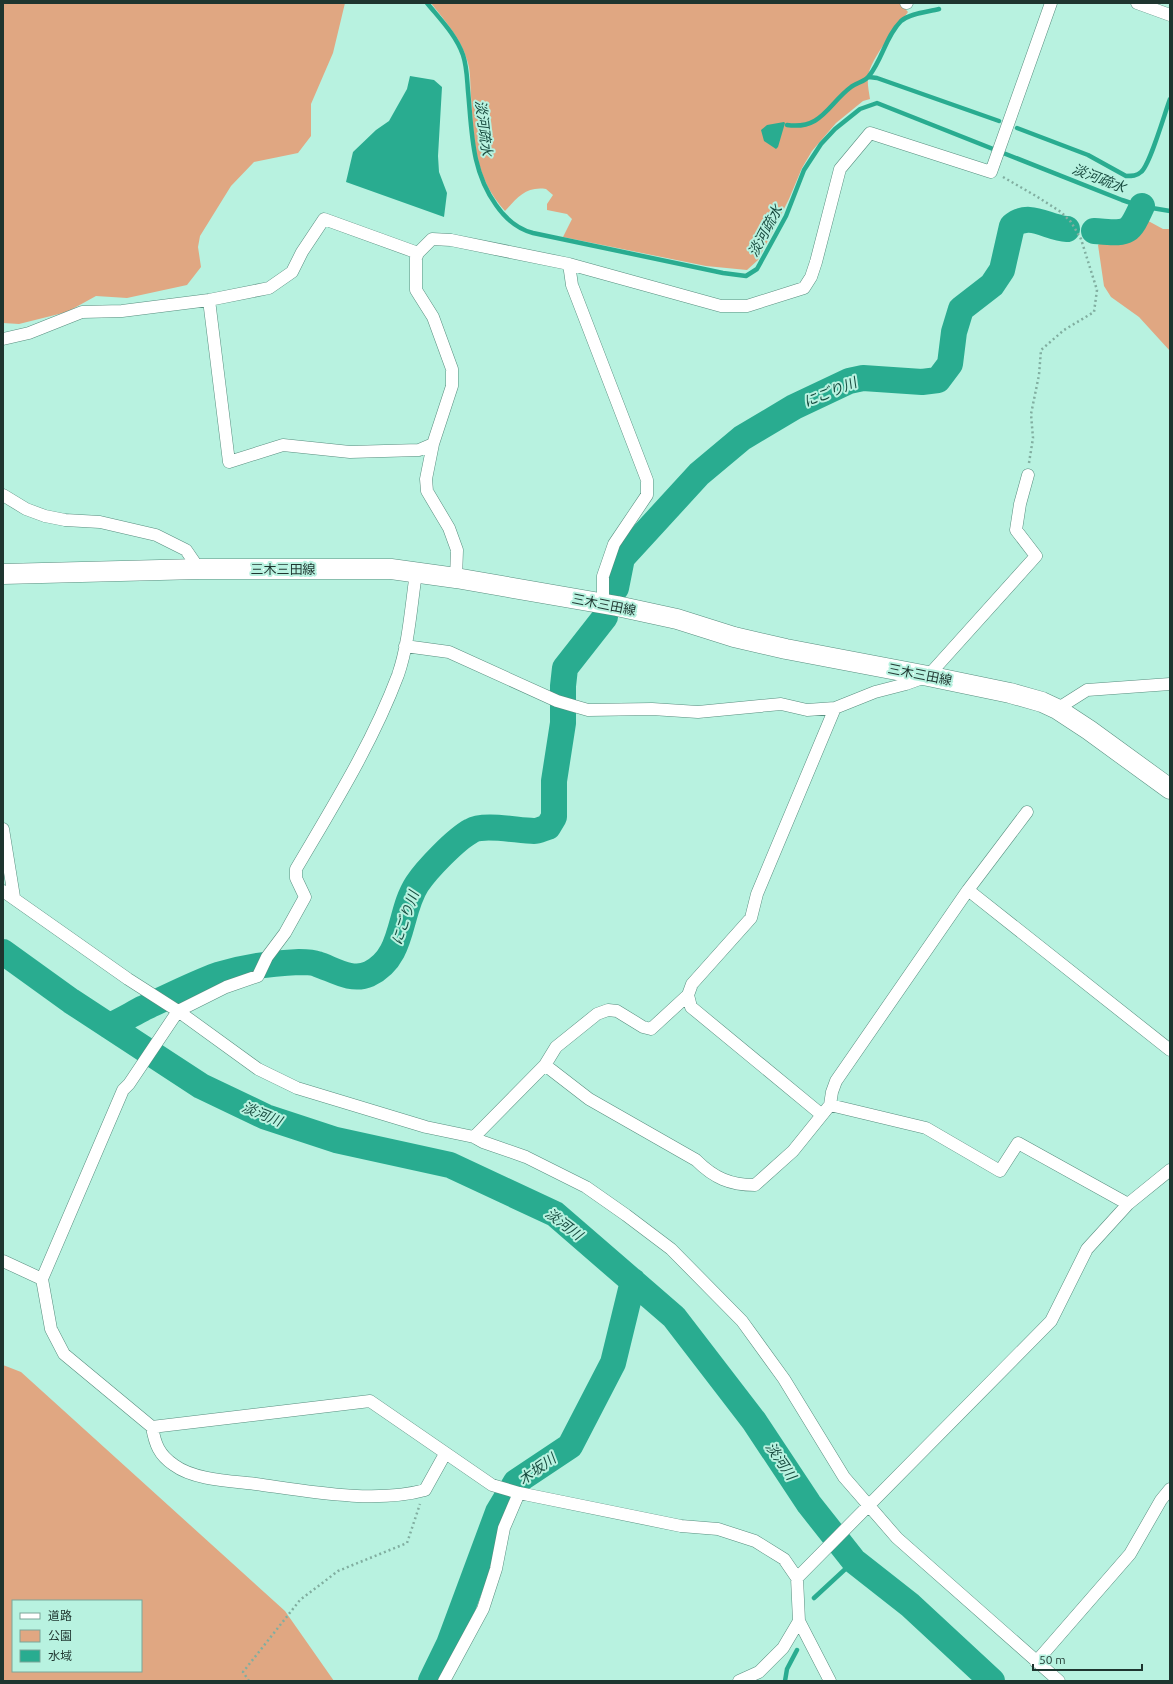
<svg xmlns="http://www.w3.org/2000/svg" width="1173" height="1684" viewBox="0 0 1173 1684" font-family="Ubuntu,'Noto Sans JP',sans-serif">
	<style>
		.green { fill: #e0a782; fill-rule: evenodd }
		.water { fill: #29ac90 }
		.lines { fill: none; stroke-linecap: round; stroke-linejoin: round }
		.stream { stroke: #29ac90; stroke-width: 4.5 }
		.river { stroke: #29ac90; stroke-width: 26 }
		.street-casing { stroke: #588e7f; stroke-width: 13 }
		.primary-casing { stroke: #588e7f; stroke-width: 21 }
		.path { stroke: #81aea0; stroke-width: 2.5; stroke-dasharray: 2 3; stroke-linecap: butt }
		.street { stroke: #fff; stroke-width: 12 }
		.primary { stroke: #fff; stroke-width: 20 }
		.labels { text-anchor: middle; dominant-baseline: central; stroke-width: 4; stroke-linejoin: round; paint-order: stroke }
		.street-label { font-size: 13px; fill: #1e352f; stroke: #b8f2e0 }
		.water-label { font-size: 14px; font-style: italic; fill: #194c40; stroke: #b8f2e0 }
	</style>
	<rect width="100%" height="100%" fill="#b8f2e0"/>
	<path class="green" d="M3,3H345L333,53L311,104V136L298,153L254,162L231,186L200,236L198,247L201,267L187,285L127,298L96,296L67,312L19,324L3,323Z
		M431,3H900L908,12C897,27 871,58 868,76C867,83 869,92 870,99L863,101L836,123L812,151L802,168L789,199L758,260L747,270L706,266L563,237L572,219L567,214L547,210V204L553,195L546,189C526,186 517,198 505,211C474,177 474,140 471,96C470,84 471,71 467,60C461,38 444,20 431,3Z
		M1130,211L1163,229H1170V351L1139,317L1111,297L1104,286L1098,245Z
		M3,1365L21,1372L285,1611L334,1681H3ZM13,1601H141V1671H13Z"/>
	<path class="water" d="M410,76L434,80L442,87L438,156L439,172L447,193L444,217L346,182L353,152L376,130L389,121L407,89Z
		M784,122L785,123L778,147L776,149L764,141L761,130L767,125Z"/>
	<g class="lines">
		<path class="stream" d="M427,3C440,19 456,35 463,55C467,67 467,79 468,91C472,132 471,170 496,205C505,218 517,229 533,233L723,273L746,276L757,269L786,216L804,170L821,144L835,129L860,109L877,103L1122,200L1140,206L1170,211
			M869,77L877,78L999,121
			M787,125C822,130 828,104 851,87C856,83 866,81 869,76C882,60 886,36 901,21C910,13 928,12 939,9
			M1017,128L1088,155L1126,176C1132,176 1137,176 1141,172C1150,165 1165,112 1170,99
			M814,1598L854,1561
			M785,1681L787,1669L797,1650"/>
		<path class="river" d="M1094,231C1127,233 1128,237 1142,206
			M616,588L622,558L699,474L742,438L794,407L849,381L863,378L922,382L938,380L950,364L954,332L961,309L992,285L1002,270L1012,226C1029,211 1048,228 1067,229
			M3,952L71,1001L201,1086L266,1117L336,1140L450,1165L555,1214L674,1317L754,1421L809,1504L854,1561L910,1605L992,1681
			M109,1026C121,1021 132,1014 144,1008C168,997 193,984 218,975C244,967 273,963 299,962C304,962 312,962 317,964C333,969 351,982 369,974C405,957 398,913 417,884C427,869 456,839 471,831C484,823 518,831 534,831C538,831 544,828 548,827L554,817V781L563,723V686L565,668L605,617
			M431,1681L449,1644L498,1512L516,1482L570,1446L613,1363L633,1281"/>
		<defs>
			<path id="street" d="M906,3H907
				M1137,3L1170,15
				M569,264L572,285L647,480V495L614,544L603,576V604
				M209,300L229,462L283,445L350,452L419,450L433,444
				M3,339L29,333L82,312L122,311L209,300L269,288L292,272L302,252L324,219L418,253
				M3,495L26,509L45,516L65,520L100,522L156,535L186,550L199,569
				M456,578L457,550L449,528L427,491L426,479L433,444L452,386V369L433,317L416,290V258L418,253L432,239L451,240L569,264L721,306H747L804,288L811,277L816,262L840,169L870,133L991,172L1051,3
				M405,646L449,652L557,701L588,710L652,709L698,712L781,704L807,710L835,708L875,692L906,684L928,676L1036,556L1016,530L1020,504L1028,475
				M835,708L757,894L751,918L692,984L688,995L691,1007L822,1115L830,1105L926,1128L1000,1171L1018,1143L1128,1204
				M1057,709L1087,690L1170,684
				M3,829L14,897
				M968,890L1170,1050
				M3,891L128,979L178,1011L258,1069L297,1088L426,1127L474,1137L483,1142L526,1157L586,1187L626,1215L671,1249L742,1321L784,1379L844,1477L897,1538L1059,1681
				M545,1065L589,1099L696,1160C714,1178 730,1185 755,1185L793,1151L822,1115
				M830,1105L832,1092L836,1081L968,890L1027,812
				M474,1137L545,1065L556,1047L597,1014L608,1010L617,1011L643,1027L651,1029L688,995
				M3,1261L42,1279L123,1090L129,1084L178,1011L226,987L258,976L267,957L285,933L305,897L296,878V869C333,806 372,744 398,675C409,643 411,606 416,573
				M42,1279L51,1329L64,1354L152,1427L370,1401L492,1485L519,1493L681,1526L718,1529L755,1541L784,1559L797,1578
				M152,1427C155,1444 159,1455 174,1465C194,1480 231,1481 256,1484C307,1491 375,1504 425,1490L445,1454
				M1036,1662L1130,1554L1161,1500L1170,1489
				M444,1681L483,1609L496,1569L504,1528L519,1493
				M739,1681L759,1672L783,1648L799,1621
				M830,1681L799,1621L797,1578L1051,1321L1087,1249L1128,1204L1170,1170"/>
			<path id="primary" d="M3,574L199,569H391L456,578L617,606L677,619L734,637L786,649L928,676L1010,693L1042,702L1057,709L1089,730L1170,789"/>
		</defs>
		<use href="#street" class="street-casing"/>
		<use href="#primary" class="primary-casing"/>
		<path class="path" d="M1003,177L1036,196L1061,212L1071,222L1081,239L1097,290L1094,312L1064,330L1041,350L1039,375L1031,414L1033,438L1029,463
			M249,1681L243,1672L300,1600L338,1571L407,1543L420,1504"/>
		<use href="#street" class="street"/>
		<use href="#primary" class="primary"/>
	</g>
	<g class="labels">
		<g class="street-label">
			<text x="283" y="569">三木三田線</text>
			<text transform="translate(604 604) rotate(11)">三木三田線</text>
			<text transform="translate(920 674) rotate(11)">三木三田線</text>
		</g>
		<g class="water-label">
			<text transform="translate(484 128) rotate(83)">淡河疏水</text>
			<text transform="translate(1099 178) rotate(21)">淡河疏水</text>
			<text transform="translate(765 231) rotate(-62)">淡河疏水</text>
			<text transform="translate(830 392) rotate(-22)">にごり川</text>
			<text transform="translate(405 918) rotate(-71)">にごり川</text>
			<text transform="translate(262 1114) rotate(22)">淡河川</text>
			<text transform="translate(564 1224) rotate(37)">淡河川</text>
			<text transform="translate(781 1461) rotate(56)">淡河川</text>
			<text transform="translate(537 1469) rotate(-35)">木坂川</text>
		</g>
	</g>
	<rect width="1173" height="1684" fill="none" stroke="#1e352f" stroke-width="8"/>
	<rect x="12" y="1600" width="130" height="72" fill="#b8f2e0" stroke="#7aa699"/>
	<rect x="20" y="1613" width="20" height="6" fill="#ffffff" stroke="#7aa699"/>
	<text x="48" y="1620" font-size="12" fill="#1e352f">道路</text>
	<rect x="20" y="1630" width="20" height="12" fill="#e0a782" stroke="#7aa699"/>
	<text x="48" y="1640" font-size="12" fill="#1e352f">公園</text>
	<rect x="20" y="1650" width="20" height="12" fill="#29ac90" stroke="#7aa699"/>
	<text x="48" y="1660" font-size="12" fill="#1e352f">水域</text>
	<path d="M1033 1664v6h109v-6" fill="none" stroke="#1e352f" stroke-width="2"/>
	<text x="1039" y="1664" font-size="12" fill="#1e352f" stroke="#b8f2e0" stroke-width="3" paint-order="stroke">50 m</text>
</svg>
